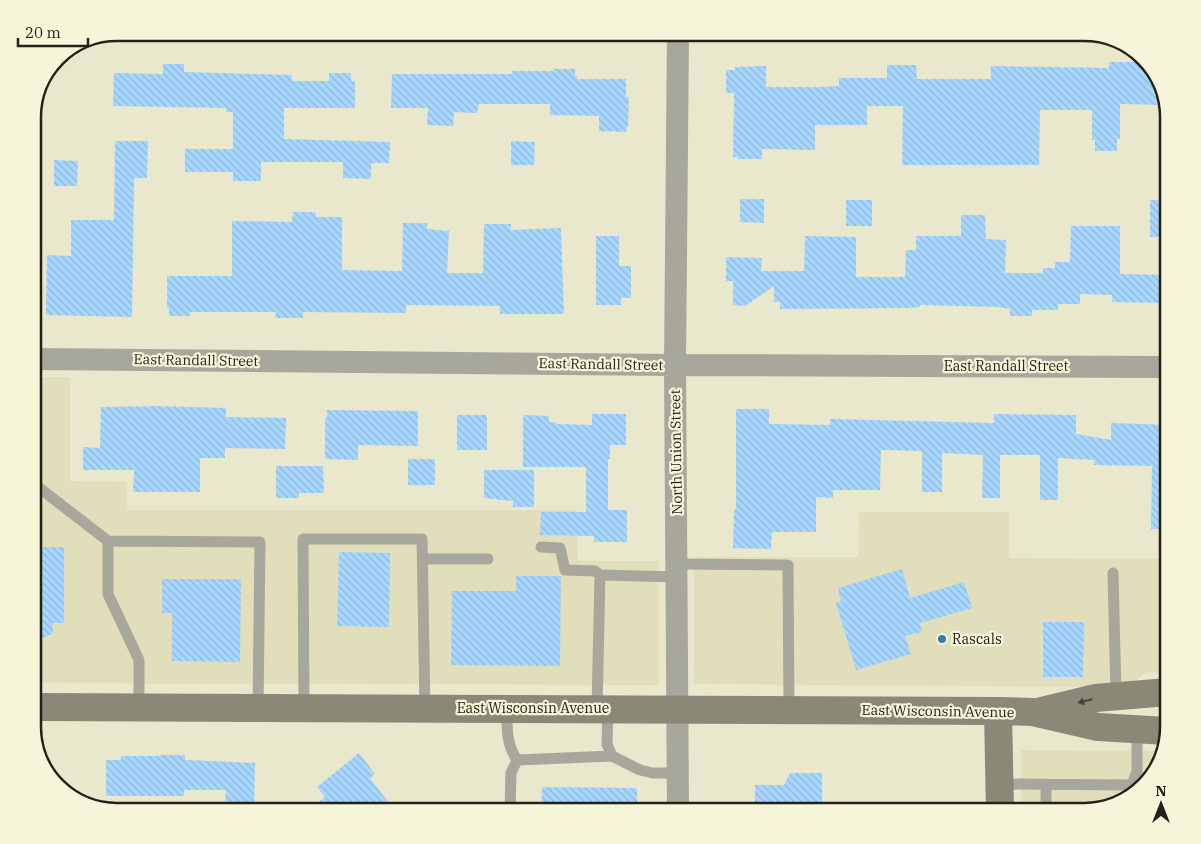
<svg xmlns="http://www.w3.org/2000/svg" width="1201" height="844" viewBox="0 0 1201 844" font-family="'IBM Plex Serif',serif">
	<style>
		.built { fill: #e0debb }
		.building { fill: url(#building-back-hatch) }
		.lines { fill: none; stroke-linecap: round; stroke-linejoin: round }
		.service { stroke: #a8a79b; stroke-width: 11 }
		.minor { stroke: #a8a79b; stroke-width: 22 }
		.secondary { stroke: #8a8978; stroke-width: 28 }
		.oneway { fill: #47463a }
		.poi-dot { fill: #3579af; stroke: #f6f5d9; stroke-width: 2 }
		.labels { text-anchor: middle; dominant-baseline: central; stroke-width: 4.5; stroke-linejoin: round; paint-order: stroke }
		.street-label { font-size: 14px; fill: #232218; stroke: #f6f5d9 }
		.poi-label { font-size: 14px; fill: #232218; stroke: #f6f5d9; text-anchor: start }
		.rim { fill: none; stroke: #232218; stroke-width: 2.5 }
	</style>
	<defs>
		<pattern id="building-back-hatch" width="6" height="6" patternUnits="userSpaceOnUse" patternTransform="scale(1.25)"><rect width="6" height="6" fill="#a7d6fe"/><path d="M-1 5l2 2M0 0l6 6M5-1l2 2" fill="none" stroke="#8fb7d9"/></pattern>
	</defs>
	<rect width="100%" height="100%" fill="#e9e7cc"/>
	<path class="built" d="M33,377H70V481L127,482V510H577L578,561H659V685L33,683Z
		M859,512H1009V558L1168,559V671L1145,673L1128,687L694,684V557H858Z
		M1021,750L1160,751L1151,778L1121,803L1084,811H1021Z"/>
	<path class="building" d="M1109,62H1145L1160,80L1166,105L1120,104V139H1117V151H1095V140H1092V110H1040L1039,165H902L903,106H867V125H815V150L762,149V159H738V157H733L734,93H726V70H735V67L766,66V87H819L839,86V78H887V65H916L917,79H991V66L1109,68Z
		M163,64H184V72L292,75V81H329V73H351V81H355V108H284V139L390,142L389,163H371V179L343,178V162H261V181H233V172H185V149H233V112H226V108L113,106L114,73L163,74Z
		M553,69H575V76H577V79H626V97H629L628,127H627L626,132L599,131V116L550,115V104H479L477,113L454,112L453,126L427,125L428,108H391L392,74H512V71H553Z
		M115,141H148L147,178H134L132,317L46,315L47,255L71,256V220H114Z
		M511,141L535,142L534,165H511Z
		M54,160L78,161L77,186H54Z
		M740,199H764V223L740,222Z
		M846,200H872V226H846Z
		M1150,200H1168V237H1150Z
		M293,212H316V217H342V270L402,271L403,223H427V229L449,231L447,273H483L484,224H511V230L561,228L564,314H500V306L406,305V313L303,312V318H275L276,312H190V316H169V308H167V276H232V221L292,222Z
		M961,215H985L986,239L1006,240L1005,273H1043V268H1055V262H1070L1071,226H1120V274L1168,275V303L1112,302V295L1080,294V304H1058V310H1032V316H1010V309L997,307L920,305V307L908,308L780,309V302H774V286L745,306L733,305V281H726V257L762,258L761,271H804L805,236L856,237V277H905L906,250H916V236H961Z
		M596,236H619V266H631V298H621V305H596Z
		M159,406L226,408V417L286,418L285,449L225,448V458H200V492H133L134,470H83V447L100,448L101,407Z
		M736,409H769V424L830,425V419L994,423V414L1076,415V434L1111,440V423L1168,425V529H1151L1152,466L1094,465V460L1058,458V500H1040V455H1000V498H982L983,455L942,453V492H922V451L881,450L880,490H833V498L816,497V532H772L771,549L733,548L734,510H736Z
		M327,410L418,411V446L358,445V460L325,459V418H327Z
		M592,414H626V445H610V459H608V510H627V542H594V536L540,535L541,512H586V467H523V415L549,416V422H556V424L592,425Z
		M457,415H486V417H487V450H457Z
		M408,459H435V485H408Z
		M276,466H323L324,493H299V498H276Z
		M484,470H534V507H513V501L484,498Z
		M33,547H64V623H53V633L33,644Z
		M339,552L390,553L389,627L337,626Z
		M902,569L910,598L964,582L972,608L920,623L922,632L905,636L911,654L856,670L836,603L841,601L838,588Z
		M516,576H561L560,666L451,665L452,591H516Z
		M162,579H241L240,662L172,661V613H162Z
		M1043,622H1084L1083,677H1043Z
		M359,753L375,774L370,778L396,812H306L325,797L317,787Z
		M160,755H185V760L255,763L254,812H229V806H225L226,790H184V796H106V760H121V756H160Z
		M790,773H822V803L755,804V785H784Z
		M542,787L637,788V812H541Z"/>
	<g class="lines">
		<path class="service" d="M33,483L108,541V594L139,660V707
			M108,541L260,542L258,708
			M541,547L560,548L565,570L595,571L600,575
			M423,559H488
			M677,564L788,565L789,710
			M1113,573L1116,696
			M304,708L303,539H422L425,708
			M507,709C507,729 506,743 517,760
			M597,709L600,575L677,577
			M608,709L607,744L612,756L640,770L653,773H678
			M517,760L612,756
			M1000,784L1132,785L1137,771V730
			M1046,784V811
			M510,811L511,773L517,760"/>
		<path class="minor" d="M33,359L675,365L1168,367
			M678,811L675,365L678,33"/>
		<path class="secondary" d="M33,707L998,711L1033,712L1098,727L1167,731
			M998,711L1000,811
			M1041,711L1095,698L1168,692"/>
	</g>
	<defs><path id="oneway-solid" d="M-6-.8H1V-3.2L6.5 0L1 3.2V.8H-6Z" transform="scale(1.25)"/></defs>
	<use class="oneway" href="#oneway-solid" transform="translate(1085 701) rotate(166)"/>
	<circle class="poi-dot" cx="942" cy="639" r="5"/>
	<g class="labels">
		<g class="street-label">
			<text transform="translate(196 360) rotate(1)">East Randall Street</text>
			<text transform="translate(601 364) rotate(1)">East Randall Street</text>
			<text x="1006" y="366">East Randall Street</text>
			<text transform="translate(676 452) rotate(-91)">North Union Street</text>
			<text x="533" y="708">East Wisconsin Avenue</text>
			<text transform="translate(938 711) rotate(1)">East Wisconsin Avenue</text>
		</g>
		<g class="poi-label">
			<text x="952" y="639">Rascals</text>
		</g>
	</g>
	<path d="M0 0H1201V844H0ZM117 41H1084A76 76 0 0 1 1160 117V727A76 76 0 0 1 1084 803H117A76 76 0 0 1 41 727V117A76 76 0 0 1 117 41Z" fill="#f6f5d9" fill-rule="evenodd"/>
	<path class="rim" d="M117 41H1084A76 76 0 0 1 1160 117V727A76 76 0 0 1 1084 803H117A76 76 0 0 1 41 727V117A76 76 0 0 1 117 41Z"/>
	<g transform="translate(1161 804)" stroke="#f6f5d9" stroke-width="4" paint-order="stroke">
	<path d="M0-4L9 19L0 12L-9 19Z" fill="#232218"/>
	<text y="-8" font-size="14" font-weight="bold" text-anchor="middle" fill="#232218">N</text>
	</g>
	<path d="M18 38v8h70v-8" fill="none" stroke="#232218" stroke-width="2.5"/>
	<text x="25" y="38" font-size="15" fill="#232218" stroke="#f6f5d9" stroke-width="4" paint-order="stroke">20 m</text>
</svg>
